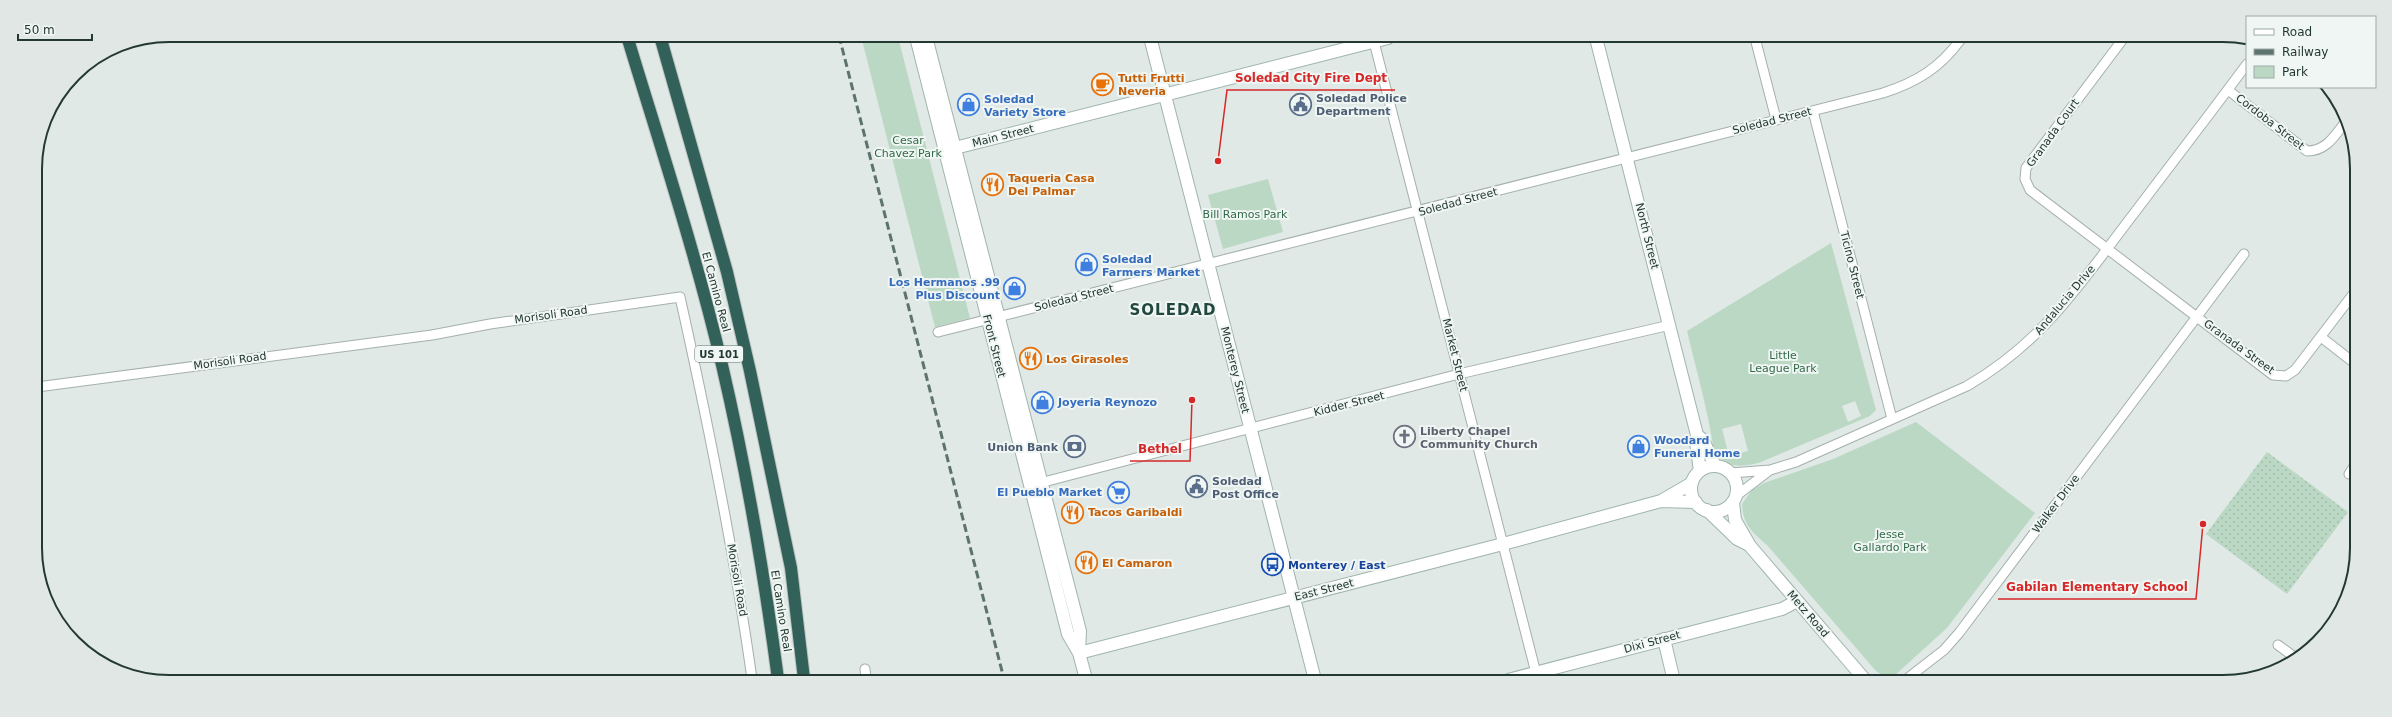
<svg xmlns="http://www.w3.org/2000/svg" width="2392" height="717" viewBox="0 0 2392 717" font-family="'DejaVu Sans',sans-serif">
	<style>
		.grass { fill: url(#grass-dots) }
		.park { fill: #bbd8c4; fill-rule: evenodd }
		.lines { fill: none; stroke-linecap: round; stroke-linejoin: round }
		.street-casing { stroke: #a4b0ac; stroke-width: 11 }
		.secondary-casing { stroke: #a0b4ad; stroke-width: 14 }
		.highway-casing { stroke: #bdc3c2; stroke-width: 14 }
		.street { stroke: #fff; stroke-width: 9 }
		.secondary { stroke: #fff; stroke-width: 12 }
		.highway { stroke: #316158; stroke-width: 12 }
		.rail { stroke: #5d736e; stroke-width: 3; stroke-dasharray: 8 4; stroke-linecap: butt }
		.labels { text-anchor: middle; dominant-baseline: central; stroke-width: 4; stroke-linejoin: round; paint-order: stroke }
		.shield { fill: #f0f6f3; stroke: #60716d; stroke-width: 1 }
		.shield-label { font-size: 10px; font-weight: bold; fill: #233833 }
		.food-label { font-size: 11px; font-weight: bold; fill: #c56008; stroke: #f0f6f3; text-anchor: start }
		.service-label { font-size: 11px; font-weight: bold; fill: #4e5e75; stroke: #f0f6f3; text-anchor: start }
		.shop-label { font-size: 11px; font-weight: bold; fill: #366cbe; stroke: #f0f6f3; text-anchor: start }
		.street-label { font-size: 11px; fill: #233833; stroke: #f0f6f3 }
		.park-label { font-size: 11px; fill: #316a49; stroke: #f0f6f3 }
		.worship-label { font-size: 11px; font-weight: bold; fill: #5b616d; stroke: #f0f6f3; text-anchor: start }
		.transit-label { font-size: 11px; font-weight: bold; fill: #164399; stroke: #f0f6f3; text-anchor: start }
		.district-label { font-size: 15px; font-weight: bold; letter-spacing: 1px; fill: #21473f; stroke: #f0f6f3 }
		.rim { fill: none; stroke: #233833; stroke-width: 2 }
		.leader { fill: none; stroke: #d62828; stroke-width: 1.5 }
		.callout-dot { fill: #d62828; stroke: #f0f6f3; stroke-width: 1.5 }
		.callout-label { font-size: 12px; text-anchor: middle; font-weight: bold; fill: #d62828; stroke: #f0f6f3; stroke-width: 4; stroke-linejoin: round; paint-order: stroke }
	</style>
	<defs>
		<pattern id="grass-dots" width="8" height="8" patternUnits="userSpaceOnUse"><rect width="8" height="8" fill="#bbd8c4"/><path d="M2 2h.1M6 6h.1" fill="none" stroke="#a0baa9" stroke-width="1.8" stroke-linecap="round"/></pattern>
	</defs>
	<rect width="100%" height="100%" fill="#e0e9e5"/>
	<path class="grass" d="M2267,452L2348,512L2287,594L2206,534Z"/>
	<path class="park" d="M861,36L898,37L970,318L935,327Z
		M1268,179L1283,232L1223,249L1208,195Z
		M1831,243L1876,410L1870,416L1761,462C1747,466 1731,469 1720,458C1716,455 1713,450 1713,445C1707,407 1696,369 1687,331ZM1855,401L1861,416L1848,422L1842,406ZM1741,424L1748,451L1729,456L1722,429Z
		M1916,422L2035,513L1947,628L1894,676L1887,678L1876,671L1767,545C1752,532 1743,525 1742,504L1752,490L1764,483L1833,459Z"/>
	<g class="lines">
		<defs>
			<path id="street" d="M1373,38L1536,673
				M1755,38L1776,119
				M2123,39L2026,168L2025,179L2030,190L2273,375L2286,376L2295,370L2354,293
				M2228,90L2307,151C2327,151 2335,135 2347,120
				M1813,111L1892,419
				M938,332L1883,93C1917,82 1940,68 1961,39
				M2321,337L2353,362
				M37,387L432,335L490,324L680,297C708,423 734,550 752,679
				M1731,473L1770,470
				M2349,474L2353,468
				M1036,484L1459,374L1670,325
				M1736,496L1770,470L1796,462L1967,386C2043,342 2080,284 2132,216C2170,166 2209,115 2247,64
				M2278,645L2297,659
				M865,669L866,679
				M1904,681L1944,650L1959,633L2244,254"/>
			<path id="secondary" d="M916,37L1068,634L1079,653L1086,679
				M926,37L1080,631L1079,652
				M1150,37L1315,680
				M1596,38L1697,435L1696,442L1700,471
				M947,150L1388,38
				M1697,435L1703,440L1715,466
				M1691 489a23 23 0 1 1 46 0a23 23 0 1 1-46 0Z
				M1661,501L1696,502
				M1733,502L1735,520L1750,546L1866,681
				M1707,510L1737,539L1749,545
				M1664,639L1674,681
				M1079,653L1503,544L1661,501L1692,483
				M1508,680L1782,609L1797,601"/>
			<path id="highway" d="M627,36C660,145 696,254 722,365C746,468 764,573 778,679
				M660,36L727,272L750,371L791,568L804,679"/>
		</defs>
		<use href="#street" class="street-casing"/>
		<use href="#secondary" class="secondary-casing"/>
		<use href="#highway" class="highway-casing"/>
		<use href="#street" class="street"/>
		<use href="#secondary" class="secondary"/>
		<use href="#highway" class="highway"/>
		<path class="rail" d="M839,36L1004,679"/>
	</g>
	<defs>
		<symbol id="cafe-ring" viewBox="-11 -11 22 22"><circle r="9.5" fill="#f0f6f3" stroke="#e8710a" stroke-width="1.5"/><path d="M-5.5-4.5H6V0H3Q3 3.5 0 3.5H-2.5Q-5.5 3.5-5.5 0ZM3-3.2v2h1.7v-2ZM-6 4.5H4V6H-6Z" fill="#e8710a"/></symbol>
		<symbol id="civic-ring" viewBox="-11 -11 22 22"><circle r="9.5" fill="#f0f6f3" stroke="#5c6f8a" stroke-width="1.5"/><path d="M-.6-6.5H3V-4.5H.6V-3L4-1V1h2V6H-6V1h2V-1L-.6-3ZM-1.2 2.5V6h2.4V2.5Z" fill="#5c6f8a"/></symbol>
		<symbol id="shop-ring" viewBox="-11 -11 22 22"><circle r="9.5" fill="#f0f6f3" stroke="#3f7fe0" stroke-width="1.5"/><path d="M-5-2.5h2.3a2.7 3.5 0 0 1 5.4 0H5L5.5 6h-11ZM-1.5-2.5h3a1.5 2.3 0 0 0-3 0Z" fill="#3f7fe0"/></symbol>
		<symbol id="restaurant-ring" viewBox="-11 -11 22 22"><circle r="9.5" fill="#f0f6f3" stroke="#e8710a" stroke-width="1.5"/><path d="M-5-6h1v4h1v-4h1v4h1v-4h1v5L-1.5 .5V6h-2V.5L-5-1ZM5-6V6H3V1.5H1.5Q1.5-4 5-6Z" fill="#e8710a"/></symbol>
		<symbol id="church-ring" viewBox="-11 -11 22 22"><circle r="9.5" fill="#f0f6f3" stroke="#6b7280" stroke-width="1.5"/><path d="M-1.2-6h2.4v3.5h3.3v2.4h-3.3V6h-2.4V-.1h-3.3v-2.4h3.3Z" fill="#6b7280"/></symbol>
		<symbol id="bank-ring" viewBox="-11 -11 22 22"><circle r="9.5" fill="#f0f6f3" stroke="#5c6f8a" stroke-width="1.5"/><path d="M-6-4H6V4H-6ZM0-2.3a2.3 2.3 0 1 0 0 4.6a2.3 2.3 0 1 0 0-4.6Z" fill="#5c6f8a"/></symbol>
		<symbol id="supermarket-ring" viewBox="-11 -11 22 22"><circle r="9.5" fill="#f0f6f3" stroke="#3f7fe0" stroke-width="1.5"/><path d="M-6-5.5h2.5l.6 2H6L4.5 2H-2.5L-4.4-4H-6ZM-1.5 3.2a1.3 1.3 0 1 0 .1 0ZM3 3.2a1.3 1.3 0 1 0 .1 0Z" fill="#3f7fe0"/></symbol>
		<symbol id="bus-ring" viewBox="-11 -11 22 22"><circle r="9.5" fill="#f0f6f3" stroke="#1a4fb4" stroke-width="1.5"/><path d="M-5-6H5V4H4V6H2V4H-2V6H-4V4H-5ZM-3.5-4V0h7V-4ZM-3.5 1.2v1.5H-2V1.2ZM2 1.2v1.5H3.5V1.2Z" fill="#1a4fb4"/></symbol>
	</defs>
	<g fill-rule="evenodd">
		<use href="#cafe-ring" x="1090" y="72" width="25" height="25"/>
		<use href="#civic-ring" x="1288" y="92" width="25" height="25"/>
		<use href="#shop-ring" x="956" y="92" width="25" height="25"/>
		<use href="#restaurant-ring" x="980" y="172" width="25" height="25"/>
		<use href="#shop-ring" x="1074" y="252" width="25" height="25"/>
		<use href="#shop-ring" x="1002" y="276" width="25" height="25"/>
		<use href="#restaurant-ring" x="1018" y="346" width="25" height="25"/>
		<use href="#shop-ring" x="1030" y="390" width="25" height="25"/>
		<use href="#church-ring" x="1392" y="424" width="25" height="25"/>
		<use href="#shop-ring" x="1626" y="434" width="25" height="25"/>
		<use href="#bank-ring" x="1062" y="434" width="25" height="25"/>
		<use href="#civic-ring" x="1184" y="474" width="25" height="25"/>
		<use href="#supermarket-ring" x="1106" y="480" width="25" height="25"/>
		<use href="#restaurant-ring" x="1060" y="500" width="25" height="25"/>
		<use href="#restaurant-ring" x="1074" y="550" width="25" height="25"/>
		<use href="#bus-ring" x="1260" y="552" width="25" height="25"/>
	</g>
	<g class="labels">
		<rect class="shield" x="695" y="346" width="48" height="16" rx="3"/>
		<g class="shield-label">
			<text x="719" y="354">US 101</text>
		</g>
		<g class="food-label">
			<text x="1118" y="78">Tutti Frutti<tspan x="1118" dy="13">Neveria</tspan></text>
			<text x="1008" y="178">Taqueria Casa<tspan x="1008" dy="13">Del Palmar</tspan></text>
			<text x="1046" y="359">Los Girasoles</text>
			<text x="1088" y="512">Tacos Garibaldi</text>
			<text x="1102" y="563">El Camaron</text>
		</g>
		<g class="service-label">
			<text x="1316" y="98">Soledad Police<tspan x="1316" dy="13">Department</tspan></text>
			<text x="1058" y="447" text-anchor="end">Union Bank</text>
			<text x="1212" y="481">Soledad<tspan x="1212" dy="13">Post Office</tspan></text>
		</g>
		<g class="shop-label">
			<text x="984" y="99">Soledad<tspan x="984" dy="13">Variety Store</tspan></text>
			<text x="1102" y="259">Soledad<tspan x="1102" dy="13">Farmers Market</tspan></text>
			<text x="1000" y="282" text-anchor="end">Los Hermanos .99<tspan x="1000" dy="13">Plus Discount</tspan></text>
			<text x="1058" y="402">Joyeria Reynozo</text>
			<text x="1654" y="440">Woodard<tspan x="1654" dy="13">Funeral Home</tspan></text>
			<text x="1102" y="492" text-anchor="end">El Pueblo Market</text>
		</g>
		<g class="street-label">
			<text transform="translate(1772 121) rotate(-14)">Soledad Street</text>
			<text transform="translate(2270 122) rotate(38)">Cordoba Street</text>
			<text transform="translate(2053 133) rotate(-54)">Granada Court</text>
			<text transform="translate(1003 136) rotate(-14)">Main Street</text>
			<text transform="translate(1458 202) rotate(-15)">Soledad Street</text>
			<text transform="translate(1647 236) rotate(76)">North Street</text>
			<text transform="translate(1852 265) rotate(76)">Ticino Street</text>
			<text transform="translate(716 292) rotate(75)">El Camino Real</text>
			<text transform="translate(1074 298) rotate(-14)">Soledad Street</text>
			<text transform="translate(2065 300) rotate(-50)">Andalucia Drive</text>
			<text transform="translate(551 315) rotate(-8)">Morisoli Road</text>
			<text transform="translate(994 346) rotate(76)">Front Street</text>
			<text transform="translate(2239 347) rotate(36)">Granada Street</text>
			<text transform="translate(1455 355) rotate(76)">Market Street</text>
			<text transform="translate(230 361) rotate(-8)">Morisoli Road</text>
			<text transform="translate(1235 370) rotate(76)">Monterey Street</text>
			<text transform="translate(1349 404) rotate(-14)">Kidder Street</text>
			<text transform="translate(2056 504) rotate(-53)">Walker Drive</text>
			<text transform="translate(737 580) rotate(80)">Morisoli Road</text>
			<text transform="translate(1324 590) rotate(-14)">East Street</text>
			<text transform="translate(781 611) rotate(81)">El Camino Real</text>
			<text transform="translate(1808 614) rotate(49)">Metz Road</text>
			<text transform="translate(1652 642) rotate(-15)">Dixi Street</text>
		</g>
		<g class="park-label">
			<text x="908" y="140">Cesar<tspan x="908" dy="13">Chavez Park</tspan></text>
			<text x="1245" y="214">Bill Ramos Park</text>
			<text x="1783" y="355">Little<tspan x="1783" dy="13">League Park</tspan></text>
			<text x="1890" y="534">Jesse<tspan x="1890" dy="13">Gallardo Park</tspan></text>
		</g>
		<g class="worship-label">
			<text x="1420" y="431">Liberty Chapel<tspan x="1420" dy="13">Community Church</tspan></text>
		</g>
		<g class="transit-label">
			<text x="1288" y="565">Monterey / East</text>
		</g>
		<g class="district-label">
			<text x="1173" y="310">SOLEDAD</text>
		</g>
	</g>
	<path d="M0 0H2392V717H0ZM169 42H2223A127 127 0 0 1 2350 169V548A127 127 0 0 1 2223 675H169A127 127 0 0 1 42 548V169A127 127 0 0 1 169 42Z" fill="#e0e7e4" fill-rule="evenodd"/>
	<path class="rim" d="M169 42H2223A127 127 0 0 1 2350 169V548A127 127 0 0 1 2223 675H169A127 127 0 0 1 42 548V169A127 127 0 0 1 169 42Z"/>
	<path class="leader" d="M1218 161L1227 90H1395M1192 400L1190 461H1130M2203 524L2196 599H1998"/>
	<g class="callout-dot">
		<circle cx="1218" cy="161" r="4"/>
		<circle cx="1192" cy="400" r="4"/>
		<circle cx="2203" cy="524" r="4"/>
	</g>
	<g class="callout-label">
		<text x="1311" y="82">Soledad City Fire Dept</text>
		<text x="1160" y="453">Bethel</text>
		<text x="2097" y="591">Gabilan Elementary School</text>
	</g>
	<rect x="2246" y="16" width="130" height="72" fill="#f0f6f3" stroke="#9eaaa6"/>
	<rect x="2254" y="29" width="20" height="6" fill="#ffffff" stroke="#9eaaa6"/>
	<text x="2282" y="36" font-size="12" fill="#233833">Road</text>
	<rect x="2254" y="49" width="20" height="6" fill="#5d736e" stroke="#9eaaa6"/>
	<text x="2282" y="56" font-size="12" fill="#233833">Railway</text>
	<rect x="2254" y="66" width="20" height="12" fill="#bbd8c4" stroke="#9eaaa6"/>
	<text x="2282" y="76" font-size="12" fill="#233833">Park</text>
	<path d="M18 34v6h74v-6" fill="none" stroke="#233833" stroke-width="2"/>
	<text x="24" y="34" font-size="12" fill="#233833" stroke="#f0f6f3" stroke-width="3" paint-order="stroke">50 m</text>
</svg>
